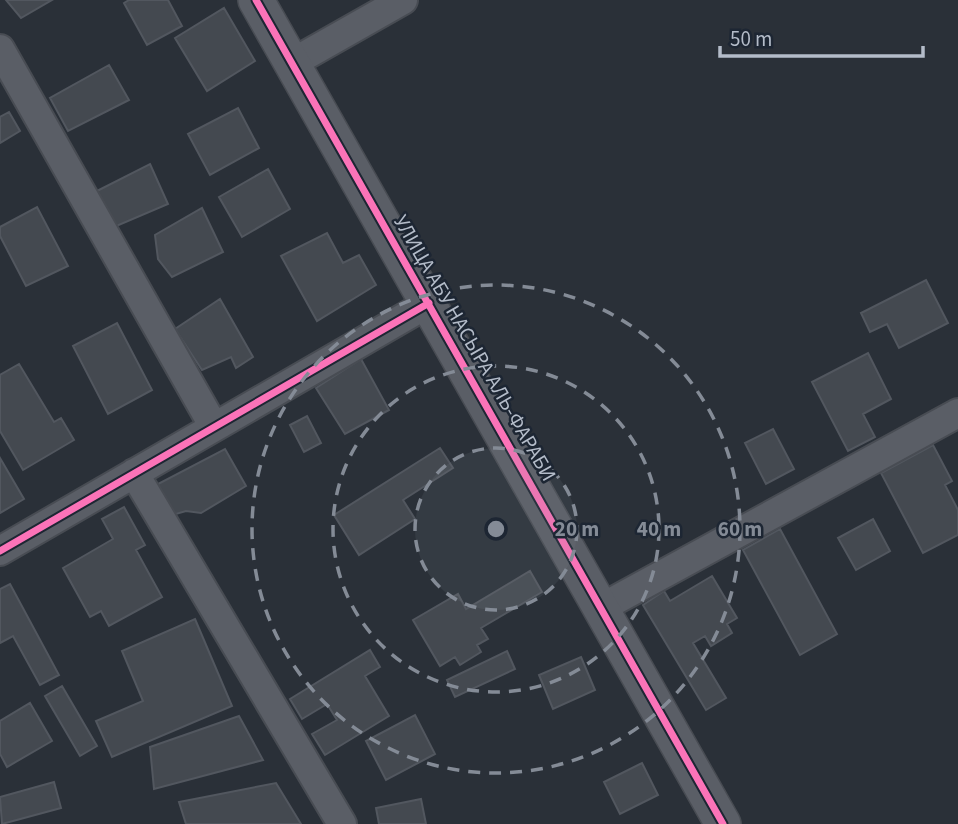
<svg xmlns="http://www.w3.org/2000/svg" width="958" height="824" viewBox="0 0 958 824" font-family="'Source Sans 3',sans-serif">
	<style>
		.building { fill: #444950; stroke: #52575f; stroke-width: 2 }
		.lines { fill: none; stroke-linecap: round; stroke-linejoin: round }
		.minor-casing { stroke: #484c53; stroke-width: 32 }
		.tertiary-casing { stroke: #484c53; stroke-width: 38 }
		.minor { stroke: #5a5e66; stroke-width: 28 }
		.tertiary { stroke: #5a5e66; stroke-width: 35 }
		.cycleway-casing { stroke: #1d2633; stroke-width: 11 }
		.cycleway { stroke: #fb73b8; stroke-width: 7 }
		.ring { fill: none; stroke: #848b96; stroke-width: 3.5; stroke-dasharray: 12 9 }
		.labels { text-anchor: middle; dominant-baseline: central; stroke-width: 5; stroke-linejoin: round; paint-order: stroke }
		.street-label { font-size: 21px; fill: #b4bcc9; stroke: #1d2633 }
		.centre { fill: #848b96; stroke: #1d2633; stroke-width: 3.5 }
		.ring-label { font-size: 21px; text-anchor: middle; font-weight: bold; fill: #848b96; stroke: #1d2633; stroke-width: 5; stroke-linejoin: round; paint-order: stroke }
	</style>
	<rect width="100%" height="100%" fill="#2a3038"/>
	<path class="building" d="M6,0H52L21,18Z
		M129,0H168L182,26L147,45L124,3Z
		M224,8L255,61L207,91L175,38Z
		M109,65L129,100L68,131L50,98Z
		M238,108L259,148L210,175L188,134Z
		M9,112L20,131L0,143V117Z
		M150,164L168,204L114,227L93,193Z
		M268,169L290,209L242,237L219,197Z
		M37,207L68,266L26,286L0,236V227Z
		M202,208L223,252L172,277L158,259L155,235Z
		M327,233L343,263L359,255L376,285L317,321L281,256Z
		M926,280L948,323L899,348L887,324L870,332L861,313Z
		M220,299L253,357L236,368L231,357L202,370L175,329Z
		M117,323L152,390L108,414L73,346Z
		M868,353L891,399L863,414L875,437L848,451L812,382Z
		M361,359L389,410L345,434L316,388Z
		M19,364L54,422L61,418L74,440L23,470L0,431V375Z
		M307,416L321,443L304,452L290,425Z
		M773,429L794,469L766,484L745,443Z
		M933,445L952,481L945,485L958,510V535L923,553L881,473Z
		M440,448L453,468L403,500L415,519L359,555L334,515Z
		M225,449L246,486L201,513L186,511L176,514L166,507L158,484Z
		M0,458L24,499L0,513Z
		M124,507L145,545L136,550L162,597L109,626L101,611L90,617L63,568L113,539L102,519Z
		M873,519L890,551L856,570L838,538Z
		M780,529L837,634L800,655L743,550Z
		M530,571L542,592L481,628L488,639L477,645L481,652L460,665L455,657L440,666L413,620L458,594L466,609Z
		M712,576L737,618L727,624L732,633L711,646L705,636L693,643L726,698L706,710L643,605L664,591L670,601Z
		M10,584L59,675L40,685L13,636L0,643V589Z
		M195,619L232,706L112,757L96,721L143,701L122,651Z
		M370,650L380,667L365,676L389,716L325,755L312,734L337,720L327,704L302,719L290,699Z
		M507,651L515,669L455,697L447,680Z
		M581,657L595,690L553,709L539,675Z
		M62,686L97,746L80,756L45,696Z
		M30,703L52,741L7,767L0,754V721Z
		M415,715L435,754L386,780L366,741Z
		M239,716L263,760L154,789L150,747Z
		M642,763L658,795L620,814L604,782Z
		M54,782L61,808L2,824L0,797Z
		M276,783L301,824H186L179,802Z
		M421,799L426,824H379L376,808Z"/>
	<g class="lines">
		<defs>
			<path id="minor" d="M0,49L214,427
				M292,63L403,0
				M134,473L342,824
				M0,551L429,303
				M601,608L958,413"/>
			<path id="tertiary" d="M256,0L723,824"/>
		</defs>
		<use href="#minor" class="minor-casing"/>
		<use href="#tertiary" class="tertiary-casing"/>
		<use href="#minor" class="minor"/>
		<use href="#tertiary" class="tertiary"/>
		<defs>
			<path id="cycleway" d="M256,0L723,824
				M0,551L429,303"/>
		</defs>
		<use href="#cycleway" class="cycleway-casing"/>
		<use href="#cycleway" class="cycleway"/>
	</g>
	<circle cx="496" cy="529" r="81" fill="#848b96" fill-opacity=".12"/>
	<g class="ring">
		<circle cx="496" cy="529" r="81"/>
		<circle cx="496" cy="529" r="163"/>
		<circle cx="496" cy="529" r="244"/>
	</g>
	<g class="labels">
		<g class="street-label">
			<text transform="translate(475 348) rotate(60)">УЛИЦА АБУ НАСЫРА АЛЬ-ФАРАБИ</text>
		</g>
	</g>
	<circle cx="496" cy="529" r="10" class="centre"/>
	<g class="ring-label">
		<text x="577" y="536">20 m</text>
		<text x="659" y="536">40 m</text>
		<text x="740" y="536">60 m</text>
	</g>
	<path d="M720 46v10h203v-10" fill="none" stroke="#b4bcc9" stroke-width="3.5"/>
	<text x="730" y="46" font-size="21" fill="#b4bcc9" stroke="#1d2633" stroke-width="5" paint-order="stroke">50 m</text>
</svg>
